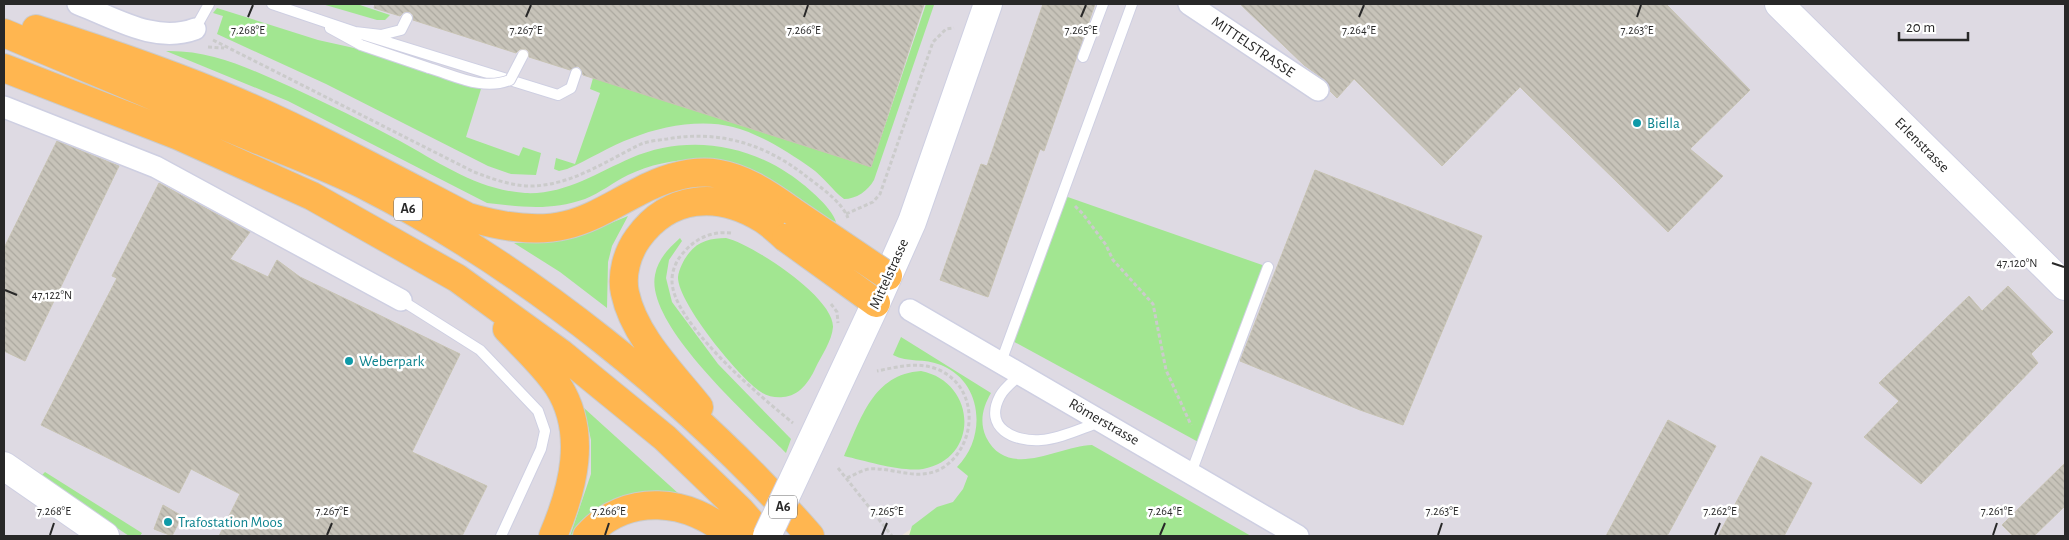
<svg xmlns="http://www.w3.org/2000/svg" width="2069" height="540" viewBox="0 0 2069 540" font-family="'Alegreya Sans',sans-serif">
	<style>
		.industrial { fill: #dedae3 }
		.green { fill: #a2e691 }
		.building { fill: url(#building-back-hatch); stroke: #c7c3b3 }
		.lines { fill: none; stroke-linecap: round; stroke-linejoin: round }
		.service-casing { stroke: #cecfe2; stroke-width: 12 }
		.minor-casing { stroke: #cecfe2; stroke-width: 24 }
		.secondary-casing { stroke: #cecfe2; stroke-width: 30 }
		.motorway-casing { stroke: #cbcbcb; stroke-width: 30 }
		.path { stroke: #cbcbcb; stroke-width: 3; stroke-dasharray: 4 2.5; stroke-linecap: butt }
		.service { stroke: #fff; stroke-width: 10 }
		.minor { stroke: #fff; stroke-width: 21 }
		.secondary { stroke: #fff; stroke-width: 28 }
		.motorway { stroke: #ffb650; stroke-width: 28 }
		.service-bridge-casing { stroke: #cecfe2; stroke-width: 12; stroke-linecap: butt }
		.secondary-bridge-casing { stroke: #cecfe2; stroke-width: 30; stroke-linecap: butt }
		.motorway-bridge-casing { stroke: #cbcbcb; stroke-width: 30; stroke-linecap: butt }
		.path-bridge { stroke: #cbcbcb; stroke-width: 3; stroke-dasharray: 4 2.5; stroke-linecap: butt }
		.service-bridge { stroke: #fff; stroke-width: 10 }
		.secondary-bridge { stroke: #fff; stroke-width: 28 }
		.motorway-bridge { stroke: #ffb650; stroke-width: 28 }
		.ticks { fill: none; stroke: #282828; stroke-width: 2 }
		.culture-dot { fill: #0f9aa8; stroke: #fff; stroke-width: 2 }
		.labels { text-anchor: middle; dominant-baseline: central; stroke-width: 5; stroke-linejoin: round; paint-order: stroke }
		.shield { fill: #fff; stroke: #686868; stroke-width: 1 }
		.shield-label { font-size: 14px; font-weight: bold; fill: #282828 }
		.street-label { font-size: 15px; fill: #282828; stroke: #fff }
		.culture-label { font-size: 15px; fill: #0d838f; stroke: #fff; text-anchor: start }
		.ticks-label { font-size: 12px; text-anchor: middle; fill: #282828; stroke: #fff; stroke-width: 5; stroke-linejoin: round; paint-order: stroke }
	</style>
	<defs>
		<pattern id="building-back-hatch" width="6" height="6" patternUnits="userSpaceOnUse" patternTransform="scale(1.25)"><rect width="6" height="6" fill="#c7c3b9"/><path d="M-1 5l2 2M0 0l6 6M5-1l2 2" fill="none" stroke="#aba89f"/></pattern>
	</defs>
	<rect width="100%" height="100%" fill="#ece6d9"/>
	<path class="industrial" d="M4,4H2065V536H978L944,505L901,536H4Z"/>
	<path class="green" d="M322,4H357L390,15L385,20H377Z
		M926,4L934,5L874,180C868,191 856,199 844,199C832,190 824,177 811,168C788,152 760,134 733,127C701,119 662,126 632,138C609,146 589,160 567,169L559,171L554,169L556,158L575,164L600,93L590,89L593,78L871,167Z
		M217,8L318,40L354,48L481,89L466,137L519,156L523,147L541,153L536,175L511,174L488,166L326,84L217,34L223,16L213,13Z
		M166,51C212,50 250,69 291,87C328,104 365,122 400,141C440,163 478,190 525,193C565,195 596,173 631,158C684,135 743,143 789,174C803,183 832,207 836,222C801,207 774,174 739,165C702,155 662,159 628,175C614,182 600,193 585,199C550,211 523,207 487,203L288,101Z
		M1062,195L1268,267L1202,444L1009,339Z
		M628,216L612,246L608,262L607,308L560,272L514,243H539L577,237Z
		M680,238L682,241L669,260L666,278L672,302L718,364L791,439L786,453C752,419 645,325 655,275C658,259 668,249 680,238Z
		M726,238C752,244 834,297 833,327C832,341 821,356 815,369C809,382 799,396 783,397C776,398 767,396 761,392C740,379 677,302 678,277C679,269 684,259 689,253C698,241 712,238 726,238Z
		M901,337L991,393C983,407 979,421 986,437C1008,481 1058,446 1092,445L1251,536H909L912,526L937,507L953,502L963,489L968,476L957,467C987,437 983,382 941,365C924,358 908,363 893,355Z
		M921,371C977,382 980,459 923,469C901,472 866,461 844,456C861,419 873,374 921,371Z
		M584,408L679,494L591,516L570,536L591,474V440Z
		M45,472L142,533L140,536H129L43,478L42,475Z"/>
	<path class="building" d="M375,4H924L871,167L583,75L581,69L578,66L570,70L529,57V52L526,49H520L516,53L413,20V15L410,12H404L400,16L374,8Z
		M1043,4H1095L1044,151L1040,149L988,297L940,280L981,164L987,166Z
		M1240,4H1666L1750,90L1690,149L1723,176L1668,232L1520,87L1442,166L1354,79L1337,98L1330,91L1325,80L1304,65Z
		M57,141L119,166L25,361L4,351V248Z
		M1315,170L1482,236L1403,425L1360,410L1240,361Z
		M159,183L250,232L230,259L268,277L277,260L300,277L460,354L412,452L487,486L462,536H219L240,494L191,469L179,493L41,425L117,278L112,276Z
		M2008,286L2053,332L2031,354L2038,363L1921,484L1864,437L1899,401L1879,383L1969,296L1982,311Z
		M1668,420L1716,446L1667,536H1606Z
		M1761,456L1812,483L1784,536H1718Z
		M2065,463V506L2034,536H2013L2002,525Z
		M163,505L182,516L172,536L154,529Z"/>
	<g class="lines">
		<defs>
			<path id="service" d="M272,4L355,32L381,35L401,30L407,18
				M330,28L361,45L429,68
				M195,29L209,4
				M355,32L558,95L571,88L576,73
				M1083,57L1103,4
				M401,300L480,350L538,411L545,431L541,449L501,536
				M1001,362L1132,4
				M1021,374C1014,381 1005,387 1000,396C983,428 1014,442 1041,440C1060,439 1082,428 1100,422
				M1191,473L1268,267"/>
			<path id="minor" d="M78,4C115,18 155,44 195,29
				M1189,4L1318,90
				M4,107L156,167L401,300
				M910,310L1298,536"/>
			<path id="secondary" d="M1779,4L2065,286
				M876,303L912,222L988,4
				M4,466L105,536"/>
			<path id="motorway" d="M36,29C105,51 174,74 240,103C318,137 393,178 468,217C499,226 534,233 566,225C592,219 614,204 638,192C702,158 737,171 792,211
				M4,33C84,67 164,100 244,134C284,151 326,166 364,185C525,267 692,401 810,536
				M4,68L179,136L312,196L457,278L562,354L665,438L740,510L763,536
				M507,329C524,347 544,365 558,386C588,433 573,489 553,536
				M699,407C672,373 634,336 625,293C621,275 627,253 638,238C669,195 718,191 763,219C771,224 779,232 786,238
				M587,536C626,492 690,498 731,536"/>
		</defs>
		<use href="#service" class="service-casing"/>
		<use href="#minor" class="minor-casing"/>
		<use href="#secondary" class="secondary-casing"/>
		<use href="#motorway" class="motorway-casing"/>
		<path class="path" d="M213,40L474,172C493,179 511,186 532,186C572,185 606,161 641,144C649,141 659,140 667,139C717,130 762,143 802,173C817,185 841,200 848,218
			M208,47L224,48
			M1075,206L1083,214L1106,245L1113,260L1153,304L1166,370L1191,425
			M846,214L873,202L880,194L933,42L946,29L954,28
			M731,233C712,231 696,238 684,252C677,259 672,270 672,280C671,322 762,398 793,423
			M838,468L892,536
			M847,478C854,475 862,470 869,469C895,467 919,483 944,467C979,443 979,383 934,368C915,362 897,367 877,371"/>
		<use href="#service" class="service"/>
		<use href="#minor" class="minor"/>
		<use href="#secondary" class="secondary"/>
		<use href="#motorway" class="motorway"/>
		<defs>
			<path id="service-bridge" d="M429,68C456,76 483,91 510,80L523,55"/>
			<path id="secondary-bridge" d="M767,536L876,303"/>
			<path id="motorway-bridge" d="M792,211L888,276
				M786,238L876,303"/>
		</defs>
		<use href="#service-bridge" class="service-bridge-casing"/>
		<use href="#secondary-bridge" class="secondary-bridge-casing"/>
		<use href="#motorway-bridge" class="motorway-bridge-casing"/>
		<path class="path-bridge" d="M831,304L837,312L838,323"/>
		<use href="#service-bridge" class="service-bridge"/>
		<use href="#secondary-bridge" class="secondary-bridge"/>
		<use href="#motorway-bridge" class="motorway-bridge"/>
	</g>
	<path class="ticks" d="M248,17L253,5M526,17L531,5M804,17L808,5M1081,17L1086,5M1359,17L1364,5M1637,17L1641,5M2052,263L2064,267M5,290L17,295M50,535L54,523M327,535L332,523M605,535L609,523M882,535L887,523M1160,535L1165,523M1438,535L1442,523M1715,535L1720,523M1993,535L1997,523"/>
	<g class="culture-dot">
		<circle cx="1637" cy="123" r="5"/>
		<circle cx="349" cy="361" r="5"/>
		<circle cx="168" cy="522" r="5"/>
	</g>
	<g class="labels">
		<g class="shield">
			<rect x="394" y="197.5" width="28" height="23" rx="4"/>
			<rect x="769" y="495.5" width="28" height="23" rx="4"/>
		</g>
		<g class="shield-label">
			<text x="408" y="209">A6</text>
			<text x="783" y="507">A6</text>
		</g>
		<g class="street-label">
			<text transform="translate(1253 47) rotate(34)">MITTELSTRASSE</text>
			<text transform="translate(1922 145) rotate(45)">Erlenstrasse</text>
			<text transform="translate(889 274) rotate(-66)">Mittelstrasse</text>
			<text transform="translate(1104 422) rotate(30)">Römerstrasse</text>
		</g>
		<g class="culture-label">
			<text x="1647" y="123">Biella</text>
			<text x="359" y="361">Weberpark</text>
			<text x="178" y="522">Trafostation Moos</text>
		</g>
	</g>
	<g class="ticks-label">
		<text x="1359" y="34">7.264°E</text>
		<text x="1637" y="34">7.263°E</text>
		<text x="248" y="34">7.268°E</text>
		<text x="526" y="34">7.267°E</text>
		<text x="804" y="34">7.266°E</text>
		<text x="1081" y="34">7.265°E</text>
		<text x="2017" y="267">47.120°N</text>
		<text x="52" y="299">47.122°N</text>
		<text x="54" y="515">7.268°E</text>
		<text x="332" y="515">7.267°E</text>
		<text x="609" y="515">7.266°E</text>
		<text x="887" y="515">7.265°E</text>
		<text x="1165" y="515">7.264°E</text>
		<text x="1442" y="515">7.263°E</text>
		<text x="1720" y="515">7.262°E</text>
		<text x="1997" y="515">7.261°E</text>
	</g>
	<rect width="2069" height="540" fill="none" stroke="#282828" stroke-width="10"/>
	<path d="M1899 32v8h69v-8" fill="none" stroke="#282828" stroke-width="2.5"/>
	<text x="1906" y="32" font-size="15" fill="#282828" stroke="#ffffff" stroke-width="4" paint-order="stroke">20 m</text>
</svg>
